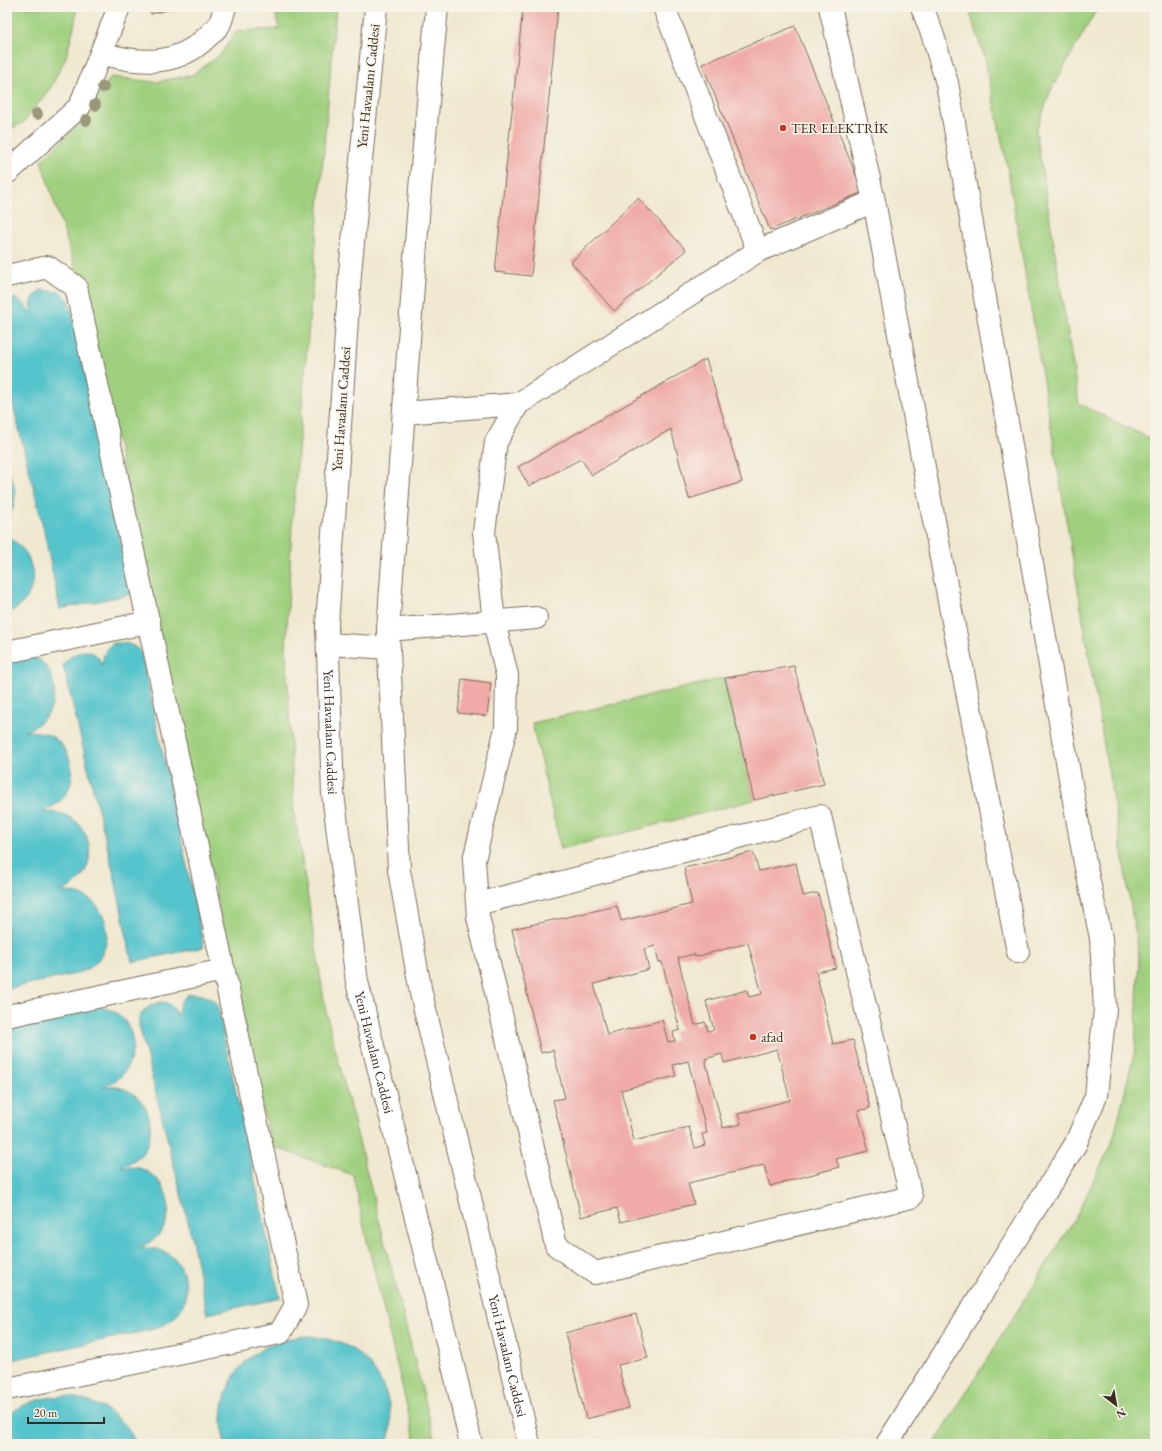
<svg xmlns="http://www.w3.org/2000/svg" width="1162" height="1451" viewBox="0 0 1162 1451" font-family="'EB Garamond',serif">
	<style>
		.green { fill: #a0d07f; stroke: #6e7d4e }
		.water { fill: #56c4cc; stroke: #487775 }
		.building { fill: #f0aba8; fill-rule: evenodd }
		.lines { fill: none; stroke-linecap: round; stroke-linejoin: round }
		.minor-casing { stroke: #7a6c5c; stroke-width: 24 }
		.major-casing { stroke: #7a6c5c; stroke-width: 24 }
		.minor { stroke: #fff; stroke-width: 22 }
		.major { stroke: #fff; stroke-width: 22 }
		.tree { fill: #9a977b }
		.poi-dot { fill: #c8321e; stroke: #f7f3e8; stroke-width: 1.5 }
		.labels { text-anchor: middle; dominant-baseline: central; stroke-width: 3; stroke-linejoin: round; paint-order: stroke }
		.street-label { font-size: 14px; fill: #3b2a1e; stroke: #f7f3e8 }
		.poi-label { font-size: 14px; fill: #3b2a1e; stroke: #f7f3e8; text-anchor: start }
	</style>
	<rect width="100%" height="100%" fill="#f7f3e8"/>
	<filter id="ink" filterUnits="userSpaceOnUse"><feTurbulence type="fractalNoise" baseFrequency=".025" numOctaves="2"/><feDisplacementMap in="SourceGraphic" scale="8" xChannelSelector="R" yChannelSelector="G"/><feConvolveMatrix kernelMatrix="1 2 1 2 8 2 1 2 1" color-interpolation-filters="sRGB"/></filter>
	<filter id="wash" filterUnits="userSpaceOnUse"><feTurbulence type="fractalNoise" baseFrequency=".012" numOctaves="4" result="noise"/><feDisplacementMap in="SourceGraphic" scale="16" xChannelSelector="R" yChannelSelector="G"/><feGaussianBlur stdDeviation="0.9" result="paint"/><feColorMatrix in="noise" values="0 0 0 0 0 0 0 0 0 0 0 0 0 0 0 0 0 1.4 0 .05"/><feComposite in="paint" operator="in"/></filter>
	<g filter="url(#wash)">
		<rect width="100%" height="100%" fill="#f0e8d0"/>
		<path class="green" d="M7,7H77L75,23L66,57L51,87L24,122L7,131Z
			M274,7H336L292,524L286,649L294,810L326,1012L436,1444H416L365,1232L353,1175L271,1146L87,303L41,161L79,123L111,77L155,82L192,75L220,55L236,31L279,29Z
			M968,7H1098L1051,90L1036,131L1079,404L1155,441V1444H934L1076,1217L1113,1140L1135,1050L1139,955L1008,171L985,59Z
			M725,678L754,800L561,849L532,723Z"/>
		<path class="water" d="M42,290L61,292L69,300L132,594L60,609L43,526L7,381V300C17,294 26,305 30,313C32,301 31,297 42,290Z
			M7,470C17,485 18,504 7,519Z
			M7,537C39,552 43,600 7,613Z
			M114,643C127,643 131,643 141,652L204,947L132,962L115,879L63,665C70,655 86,644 98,657C99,659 101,663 102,665C104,654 104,649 114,643Z
			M7,651C16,653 30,653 37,658C59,673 60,706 40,722C35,727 30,729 24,731C35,731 45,732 54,738C75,753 79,786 58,803C53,807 47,809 41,812C52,812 62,812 71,818C94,832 96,866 75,884C70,888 65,890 59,892C66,892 72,892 78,894C108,902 117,943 94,964C89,969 82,971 75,974L7,989Z
			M189,994C203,994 207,995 217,1004L280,1298L207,1314L190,1230L139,1025V1017C146,1007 162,995 173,1008C175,1010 176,1014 178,1016C179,1005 179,1001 189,994Z
			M94,1006C101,1007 108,1008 115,1012C137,1026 138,1057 121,1076C116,1081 109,1084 103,1087C109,1087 115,1086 121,1088C147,1095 158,1126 145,1149C140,1158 130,1163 121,1167C127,1167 133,1167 139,1168C165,1176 176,1207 163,1229C157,1239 148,1244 138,1248C145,1248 151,1248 157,1249C187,1257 196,1298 173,1319C167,1324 161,1326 154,1329L7,1361V1023Z
			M310,1336C324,1338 337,1341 349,1347C381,1366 399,1409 387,1444H225C211,1384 250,1338 310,1336Z
			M65,1396C97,1400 122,1415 137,1444H7V1416C25,1402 43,1397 65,1396Z"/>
		<g id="blocks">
			<path class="building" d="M150,7H176V8L151,14Z
				M523,7H558L531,276L495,272Z
				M795,26L863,192L770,230L702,64Z
				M638,198L686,250L614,311L571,262Z
				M706,359L742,482L689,499L671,429L592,475L581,459L529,486L518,467Z
				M794,666L824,784L754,800L725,678Z
				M462,679L491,683L487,716L458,713Z
				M753,852L759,871L796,863L803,896L818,893L836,968L816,972L833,1044L853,1040L870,1108L858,1111L869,1151L836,1159L839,1167L770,1186L764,1165L688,1183L694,1204L621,1222L617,1208L581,1217L553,1100L565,1098L553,1050L541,1053L512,929L617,906L621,921L692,904L684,868ZM748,943L762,994L749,997L747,990L706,1001L714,1030L708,1031L705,1022L695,1025L678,958L694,954L695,957ZM655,946L659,962H662L680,1030L673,1032L675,1041L668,1042L662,1020L607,1035L594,984L649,969L644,949ZM777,1049L790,1100L738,1114L741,1124L723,1128L705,1059L722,1054L724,1063ZM688,1061L707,1133L702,1134L705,1145L695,1148L689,1127L634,1141L621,1090L676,1076L673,1065Z
				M636,1314L648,1358L618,1365L629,1408L586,1419L565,1333Z"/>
		</g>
	</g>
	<g filter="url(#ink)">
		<use href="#blocks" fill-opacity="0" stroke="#7a6c5c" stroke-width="1"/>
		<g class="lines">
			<defs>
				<path id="minor" d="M664,7L758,251
					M830,7L874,201L951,611L1018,952
					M101,53C138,64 176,67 206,38C210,34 216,29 219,25C222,20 223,12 225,7
					M7,173L80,106L119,7
					M7,276L48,267L76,287L296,1305L280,1333L7,1389
					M404,413L518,404L758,251L874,201
					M388,630L536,618
					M7,652L149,622
					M477,904L820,816L911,1197L595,1273L556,1245L478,917L474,860L506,728L507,675L494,622L484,532L496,442L518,404
					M7,1016L224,970
					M887,1444L1075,1145L1096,1096L1105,1009L1101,938L1085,863L947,83L933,36L922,7"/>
				<g id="major">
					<path id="s1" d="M376,7L350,273L327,626L333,794L357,982L456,1378L471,1444"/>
					<path id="s2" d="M437,7L420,189L388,630L399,870L421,993L529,1444"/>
					<path d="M328,644L389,648"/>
				</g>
			</defs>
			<use href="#minor" class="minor-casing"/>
			<use href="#major" class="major-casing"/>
			<use href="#minor" class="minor"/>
			<use href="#major" class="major"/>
		</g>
		<g class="tree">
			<circle cx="103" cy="87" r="6"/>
			<circle cx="95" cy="105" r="6"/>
			<circle cx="37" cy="114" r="6"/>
			<circle cx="86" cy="120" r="6"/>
		</g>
	</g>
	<g class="poi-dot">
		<circle cx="783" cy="128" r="4"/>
		<circle cx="753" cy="1037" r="4"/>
	</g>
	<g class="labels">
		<g class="street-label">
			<text transform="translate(368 86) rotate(-84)">Yeni Havaalanı Caddesi</text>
			<text transform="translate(341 409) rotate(-86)">Yeni Havaalanı Caddesi</text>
			<text stroke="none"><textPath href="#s1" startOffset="727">Yeni Havaalanı Caddesi</textPath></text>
			<text stroke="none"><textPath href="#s1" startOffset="1051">Yeni Havaalanı Caddesi</textPath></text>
			<text stroke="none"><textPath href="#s2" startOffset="1363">Yeni Havaalanı Caddesi</textPath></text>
		</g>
		<g class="poi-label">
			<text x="791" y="128">TER ELEKTRİK</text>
			<text x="761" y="1037">afad</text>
		</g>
	</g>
	<rect width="1162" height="1451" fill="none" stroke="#f7f3e8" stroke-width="24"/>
	<g transform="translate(1116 1405) rotate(149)" stroke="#f7f3e8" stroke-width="3" paint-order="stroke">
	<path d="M0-3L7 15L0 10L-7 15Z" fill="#3b2a1e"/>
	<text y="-6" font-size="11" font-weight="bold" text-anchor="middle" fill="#3b2a1e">N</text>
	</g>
	<path d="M28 1417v6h76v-6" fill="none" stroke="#3b2a1e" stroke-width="2"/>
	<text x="34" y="1417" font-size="12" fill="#3b2a1e" stroke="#f7f3e8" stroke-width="3" paint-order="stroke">20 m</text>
</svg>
